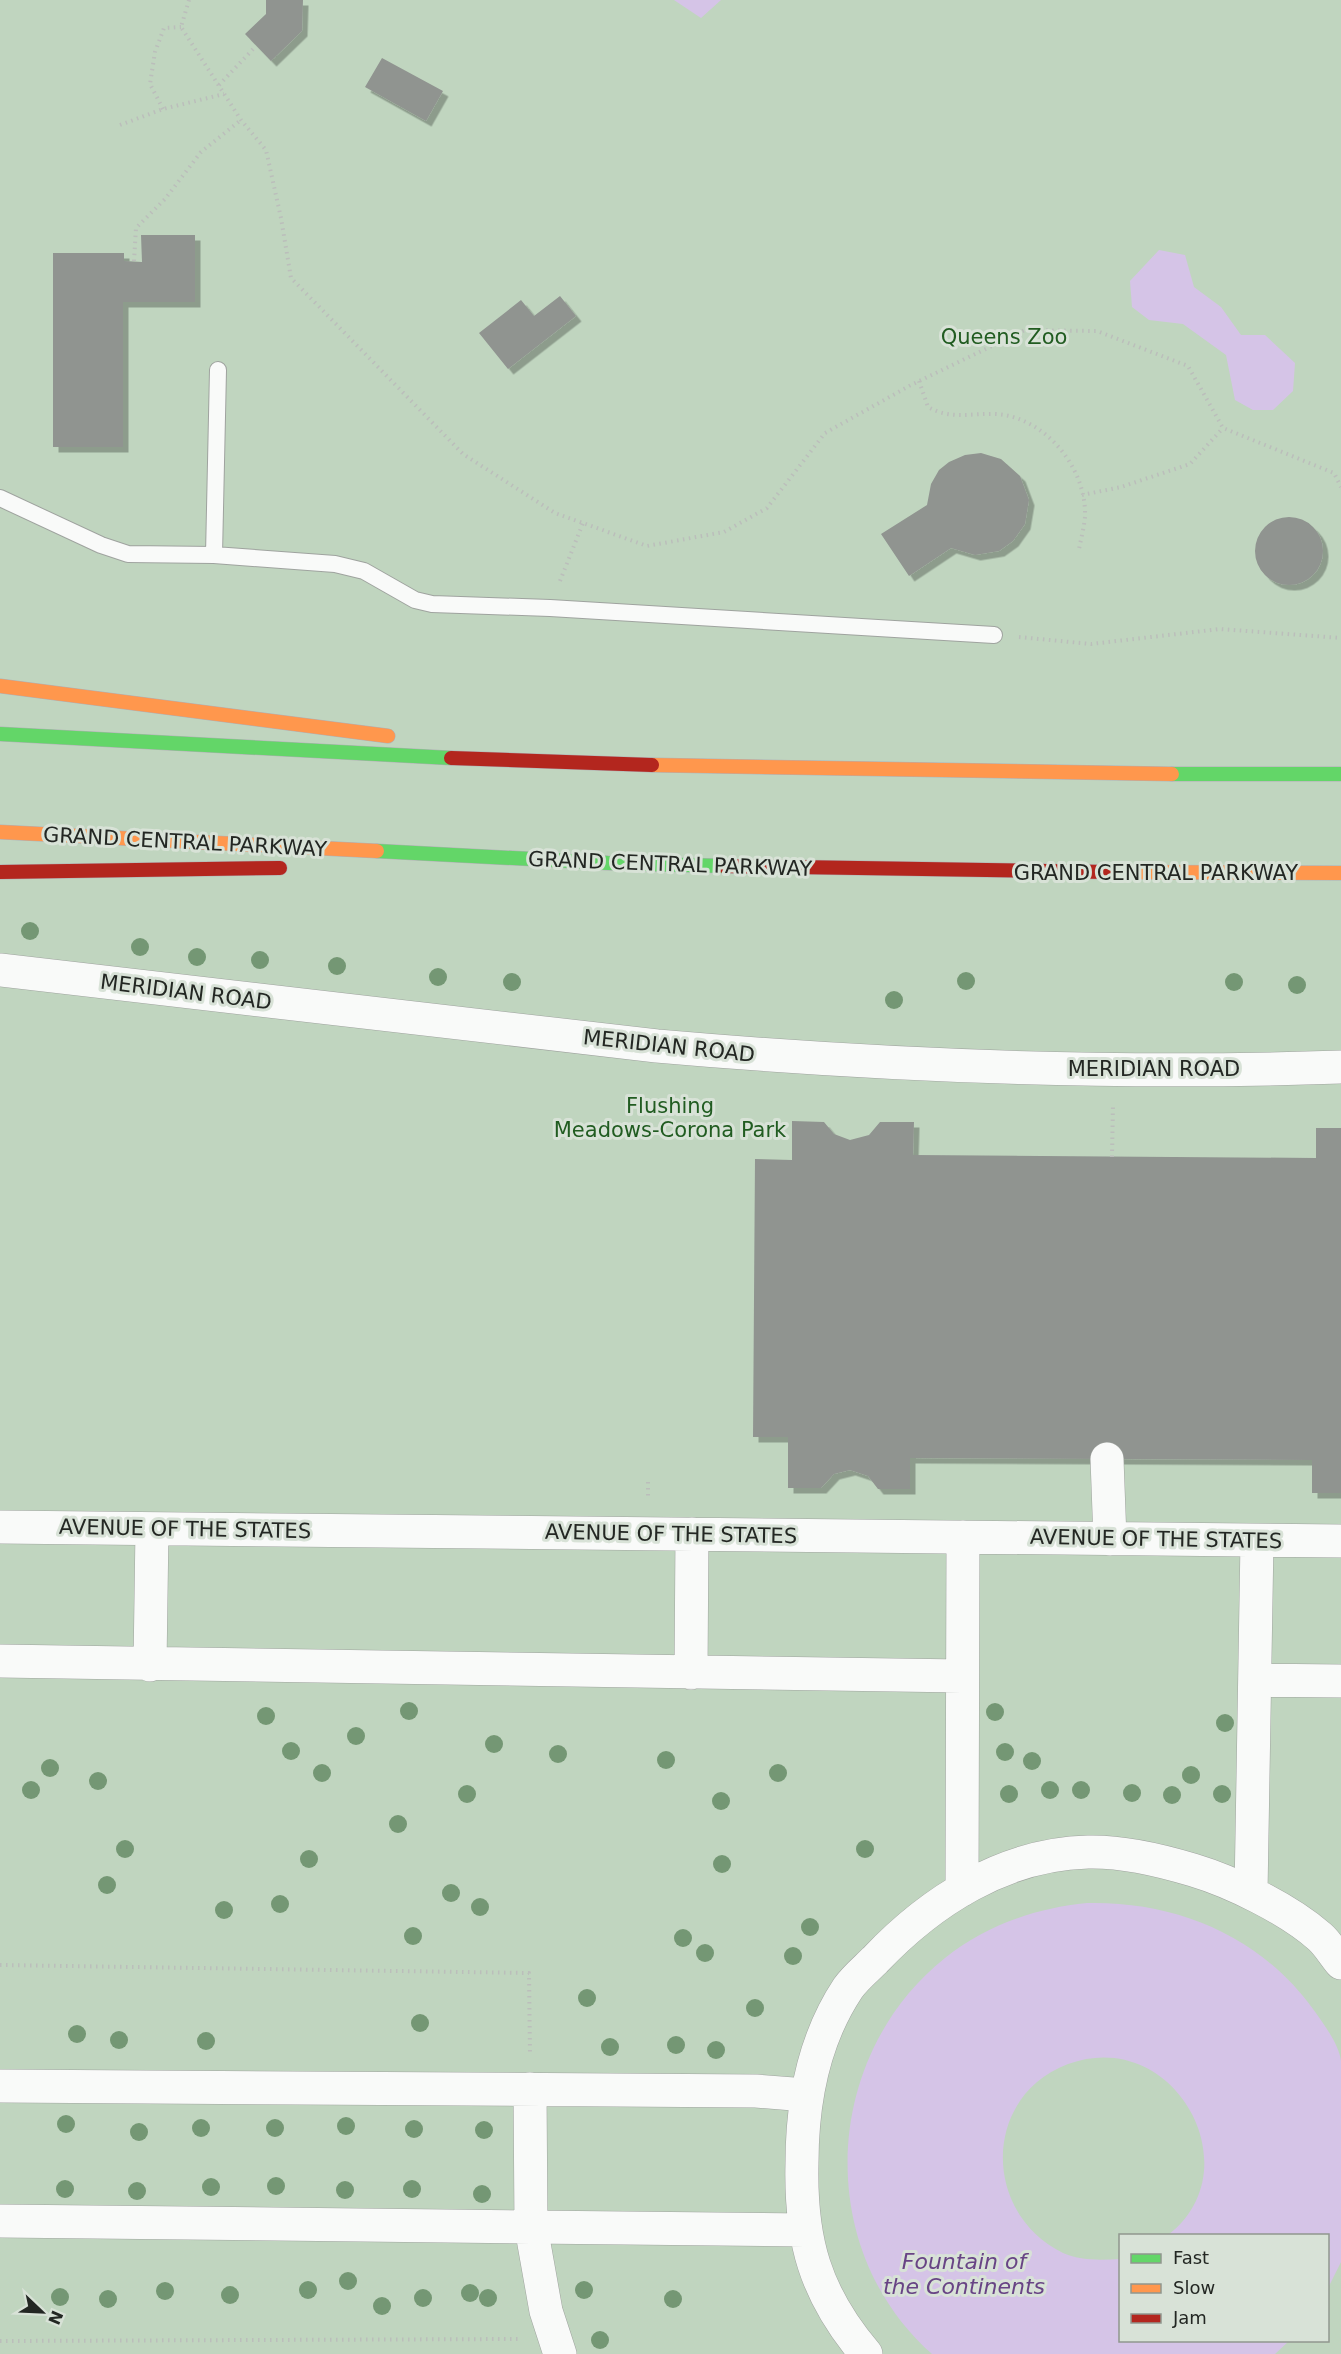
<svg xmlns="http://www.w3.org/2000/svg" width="1341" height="2354" viewBox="0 0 1341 2354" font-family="'DejaVu Sans',sans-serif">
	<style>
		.green { fill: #c0d5bf; fill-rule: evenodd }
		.water { fill: #d5c4e7 }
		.building { fill: #909490; filter: url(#shadow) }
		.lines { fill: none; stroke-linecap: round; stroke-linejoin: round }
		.lane-casing { stroke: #9fa39f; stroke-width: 18 }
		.street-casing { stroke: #9fa39f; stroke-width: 34 }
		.fast-casing { stroke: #b0aeb5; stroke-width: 15 }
		.slow-casing { stroke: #b0aeb5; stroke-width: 15 }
		.jam-casing { stroke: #b0aeb5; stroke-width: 15 }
		.path { stroke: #bbbebb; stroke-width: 4; stroke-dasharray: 1.5 4.5; stroke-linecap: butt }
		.lane { stroke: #f9faf9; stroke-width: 16 }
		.street { stroke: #f9faf9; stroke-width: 33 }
		.fast { stroke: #63d668; stroke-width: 14 }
		.slow { stroke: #ff974d; stroke-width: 14 }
		.jam { stroke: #b3261e; stroke-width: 14 }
		.tree { fill: #749774 }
		.labels { text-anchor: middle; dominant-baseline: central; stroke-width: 6; stroke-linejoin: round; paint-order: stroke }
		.park-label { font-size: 21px; fill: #215c21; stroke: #d8e2d7 }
		.street-label { font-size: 21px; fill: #232723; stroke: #d8e2d7 }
		.water-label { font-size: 22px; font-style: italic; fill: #684485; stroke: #d8e2d7 }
	</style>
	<defs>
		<filter id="shadow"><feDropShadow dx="5.5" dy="5.5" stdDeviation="0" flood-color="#0004"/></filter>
	</defs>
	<rect width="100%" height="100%" fill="#dadfda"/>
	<path class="green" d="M0,0H1341V2354H0ZM1120,2236H1328V2340H1120Z"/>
	<path class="water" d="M674,0H721L701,18Z
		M1159,250L1185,255L1194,287L1221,307L1241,335H1265L1295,363L1293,391L1273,410H1253L1235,400L1226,355L1183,324L1149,320L1132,307L1130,281Z
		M1087,1903C1177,1901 1260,1936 1313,2009C1323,2023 1339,2044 1341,2061C1341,2082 1341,2105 1341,2125C1341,2171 1341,2217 1341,2262L1328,2288V2236L1168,2235C1254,2169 1174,2025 1068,2064C982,2096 982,2214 1063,2253C1081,2261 1101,2260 1120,2259V2340L1289,2341L1275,2354H932C813,2249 822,2056 945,1958C986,1925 1036,1908 1087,1903Z"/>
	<path class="building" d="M266,0H303L302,31L271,61L245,34L266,14Z
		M382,58L443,91L426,121L365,87Z
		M141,235H195V302H123V447H53V253H124V261L142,262Z
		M560,296L576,316L508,369L479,333L521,300L534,316Z
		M981,453L1001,459L1020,476L1029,500L1025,524L1013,541L999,551L975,555L951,548L909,576L881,534L927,505L931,484L939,470L949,462L965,455Z
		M1255 551a34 34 0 1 1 68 0a34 34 0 1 1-68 0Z
		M792,1121L824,1122L834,1134L850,1140L869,1135L880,1122H914L913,1155L1316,1158V1128H1341V1493H1312V1460L910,1458V1489H878L868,1476L850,1470L834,1474L821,1488H788V1437H753L755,1159L792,1160Z"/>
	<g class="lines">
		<defs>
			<path id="lane" d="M0,498L101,545L128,554L214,555L335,564L364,571L415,600L432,604L550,608L994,635
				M214,555L218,370"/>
			<path id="street" d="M0,970L657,1046C885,1066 1112,1075 1341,1067
				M1107,1459L1110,1539
				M0,1527L1341,1541
				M0,1661L962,1676
				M150,1665L152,1529
				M691,1673L692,1534
				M1255,1680L1341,1681
				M962,1890L963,1537
				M1251,1893L1257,1541
				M0,2086L756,2091L806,2095
				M530,2089L531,2227L546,2311L560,2354
				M0,2221L805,2230
				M866,2354C815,2294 800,2240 802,2163C802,2103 814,2039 848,1988C855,1978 866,1969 875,1960C931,1901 1004,1854 1088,1852C1123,1851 1160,1860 1193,1870C1233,1882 1288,1909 1320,1937C1328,1944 1334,1955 1341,1963"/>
			<path id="fast" d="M0,734L451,758
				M1172,774H1341
				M377,851L608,863L723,866"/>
			<path id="slow" d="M0,686L388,736
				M652,765L1172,774
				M0,832L377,851
				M1108,872L1341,873"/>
			<path id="jam" d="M451,758L652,765
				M723,866L1108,872
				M0,872L280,868"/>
		</defs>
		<use href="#lane" class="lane-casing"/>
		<use href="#street" class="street-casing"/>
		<use href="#fast" class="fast-casing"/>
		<use href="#slow" class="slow-casing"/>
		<use href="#jam" class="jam-casing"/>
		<path class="path" d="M189,0L181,27L241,120L266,150L281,218L291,278L463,454L555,513L647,546L724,532L767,508L825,433L911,385L1025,330L1097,331L1188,366L1223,428L1334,473L1341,487
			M219,85L256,46
			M163,109L150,84L155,52L164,28L181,27
			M120,125L163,109L224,94
			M134,261L136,228L165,199L201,152L241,120
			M919,381L928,407C951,420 971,413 996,414C1045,417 1087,468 1085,517C1084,528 1081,539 1079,549
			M1082,495L1121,487L1190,464L1223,428
			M560,581L583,523
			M1019,637L1091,644L1220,629L1341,638
			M1112,1157L1113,1104
			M648,1482V1499
			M0,1965L529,1973L530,2056
			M0,2341L518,2339"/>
		<use href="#lane" class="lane"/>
		<use href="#street" class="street"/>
		<use href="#fast" class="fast"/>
		<use href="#slow" class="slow"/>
		<use href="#jam" class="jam"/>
	</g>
	<g class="tree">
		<circle cx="30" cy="931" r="9"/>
		<circle cx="140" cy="947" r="9"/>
		<circle cx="197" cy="957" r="9"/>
		<circle cx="260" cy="960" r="9"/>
		<circle cx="337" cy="966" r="9"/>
		<circle cx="438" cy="977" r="9"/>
		<circle cx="966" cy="981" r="9"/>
		<circle cx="512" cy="982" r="9"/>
		<circle cx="1234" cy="982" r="9"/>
		<circle cx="1297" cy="985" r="9"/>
		<circle cx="894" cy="1000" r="9"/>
		<circle cx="409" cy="1711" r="9"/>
		<circle cx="995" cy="1712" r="9"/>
		<circle cx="266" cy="1716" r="9"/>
		<circle cx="1225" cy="1723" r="9"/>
		<circle cx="356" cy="1736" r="9"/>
		<circle cx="494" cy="1744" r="9"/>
		<circle cx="291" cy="1751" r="9"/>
		<circle cx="1005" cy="1752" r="9"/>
		<circle cx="558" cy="1754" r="9"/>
		<circle cx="666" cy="1760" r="9"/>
		<circle cx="1032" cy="1761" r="9"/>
		<circle cx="50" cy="1768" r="9"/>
		<circle cx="322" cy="1773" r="9"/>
		<circle cx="778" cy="1773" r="9"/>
		<circle cx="1191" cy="1775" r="9"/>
		<circle cx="98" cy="1781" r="9"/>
		<circle cx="31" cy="1790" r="9"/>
		<circle cx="1050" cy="1790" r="9"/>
		<circle cx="1081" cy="1790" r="9"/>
		<circle cx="1132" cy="1793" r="9"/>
		<circle cx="467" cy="1794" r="9"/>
		<circle cx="1009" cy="1794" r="9"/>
		<circle cx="1222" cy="1794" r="9"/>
		<circle cx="1172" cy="1795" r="9"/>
		<circle cx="721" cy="1801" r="9"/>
		<circle cx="398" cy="1824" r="9"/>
		<circle cx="125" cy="1849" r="9"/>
		<circle cx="865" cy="1849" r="9"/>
		<circle cx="309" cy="1859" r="9"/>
		<circle cx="722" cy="1864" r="9"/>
		<circle cx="107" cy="1885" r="9"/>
		<circle cx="451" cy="1893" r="9"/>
		<circle cx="280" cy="1904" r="9"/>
		<circle cx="480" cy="1907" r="9"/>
		<circle cx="224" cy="1910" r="9"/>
		<circle cx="810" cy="1927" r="9"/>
		<circle cx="413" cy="1936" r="9"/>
		<circle cx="683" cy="1938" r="9"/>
		<circle cx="705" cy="1953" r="9"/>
		<circle cx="793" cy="1956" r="9"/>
		<circle cx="587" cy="1998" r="9"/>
		<circle cx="755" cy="2008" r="9"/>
		<circle cx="420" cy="2023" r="9"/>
		<circle cx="77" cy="2034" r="9"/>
		<circle cx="119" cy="2040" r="9"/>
		<circle cx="206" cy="2041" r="9"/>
		<circle cx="676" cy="2045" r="9"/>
		<circle cx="610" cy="2047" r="9"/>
		<circle cx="716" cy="2050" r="9"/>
		<circle cx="66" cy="2124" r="9"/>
		<circle cx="346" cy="2126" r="9"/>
		<circle cx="201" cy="2128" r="9"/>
		<circle cx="275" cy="2128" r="9"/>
		<circle cx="414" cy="2129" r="9"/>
		<circle cx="484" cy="2130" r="9"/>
		<circle cx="139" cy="2132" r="9"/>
		<circle cx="276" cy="2186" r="9"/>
		<circle cx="211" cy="2187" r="9"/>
		<circle cx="65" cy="2189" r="9"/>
		<circle cx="412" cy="2189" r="9"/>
		<circle cx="345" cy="2190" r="9"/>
		<circle cx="137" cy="2191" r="9"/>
		<circle cx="482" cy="2194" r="9"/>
		<circle cx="348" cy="2281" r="9"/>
		<circle cx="308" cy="2290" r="9"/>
		<circle cx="584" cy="2290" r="9"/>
		<circle cx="165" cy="2291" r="9"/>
		<circle cx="470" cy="2293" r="9"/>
		<circle cx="230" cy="2295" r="9"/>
		<circle cx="60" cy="2297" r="9"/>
		<circle cx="423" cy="2298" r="9"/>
		<circle cx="488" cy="2298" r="9"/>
		<circle cx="108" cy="2299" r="9"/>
		<circle cx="673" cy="2299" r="9"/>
		<circle cx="382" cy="2306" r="9"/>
		<circle cx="600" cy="2340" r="9"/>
	</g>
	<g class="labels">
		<g class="park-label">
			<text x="1004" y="337">Queens Zoo</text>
			<text x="670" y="1106">Flushing<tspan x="670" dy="24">Meadows-Corona Park</tspan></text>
		</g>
		<g class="street-label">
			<text transform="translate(185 842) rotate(3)">GRAND CENTRAL PARKWAY</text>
			<text transform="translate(670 864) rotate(2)">GRAND CENTRAL PARKWAY</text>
			<text x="1156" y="873">GRAND CENTRAL PARKWAY</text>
			<text transform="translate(186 992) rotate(7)">MERIDIAN ROAD</text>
			<text transform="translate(669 1046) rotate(6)">MERIDIAN ROAD</text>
			<text x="1154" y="1069">MERIDIAN ROAD</text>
			<text transform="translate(185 1529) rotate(1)">AVENUE OF THE STATES</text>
			<text transform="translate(671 1534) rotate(1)">AVENUE OF THE STATES</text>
			<text transform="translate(1156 1539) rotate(1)">AVENUE OF THE STATES</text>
		</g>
		<g class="water-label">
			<text x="964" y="2261">Fountain of<tspan x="964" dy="25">the Continents</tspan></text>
		</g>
	</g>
	<rect x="1119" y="2234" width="210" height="108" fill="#d8e2d7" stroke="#90978f" stroke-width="1.5"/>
	<rect x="1131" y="2254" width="30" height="9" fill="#63d668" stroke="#90978f" stroke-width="1.5"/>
	<text x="1173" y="2264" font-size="18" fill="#232723">Fast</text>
	<rect x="1131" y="2284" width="30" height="9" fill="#ff974d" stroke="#90978f" stroke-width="1.5"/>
	<text x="1173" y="2294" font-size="18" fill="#232723">Slow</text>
	<rect x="1131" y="2314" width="30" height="9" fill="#b3261e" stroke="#90978f" stroke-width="1.5"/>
	<text x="1173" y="2324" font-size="18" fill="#232723">Jam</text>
	<g transform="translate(42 2312) rotate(113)" stroke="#d8e2d7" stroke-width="4.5" paint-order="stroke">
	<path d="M0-4.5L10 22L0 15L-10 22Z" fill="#232723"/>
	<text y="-9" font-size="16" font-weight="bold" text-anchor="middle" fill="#232723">N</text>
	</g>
</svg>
